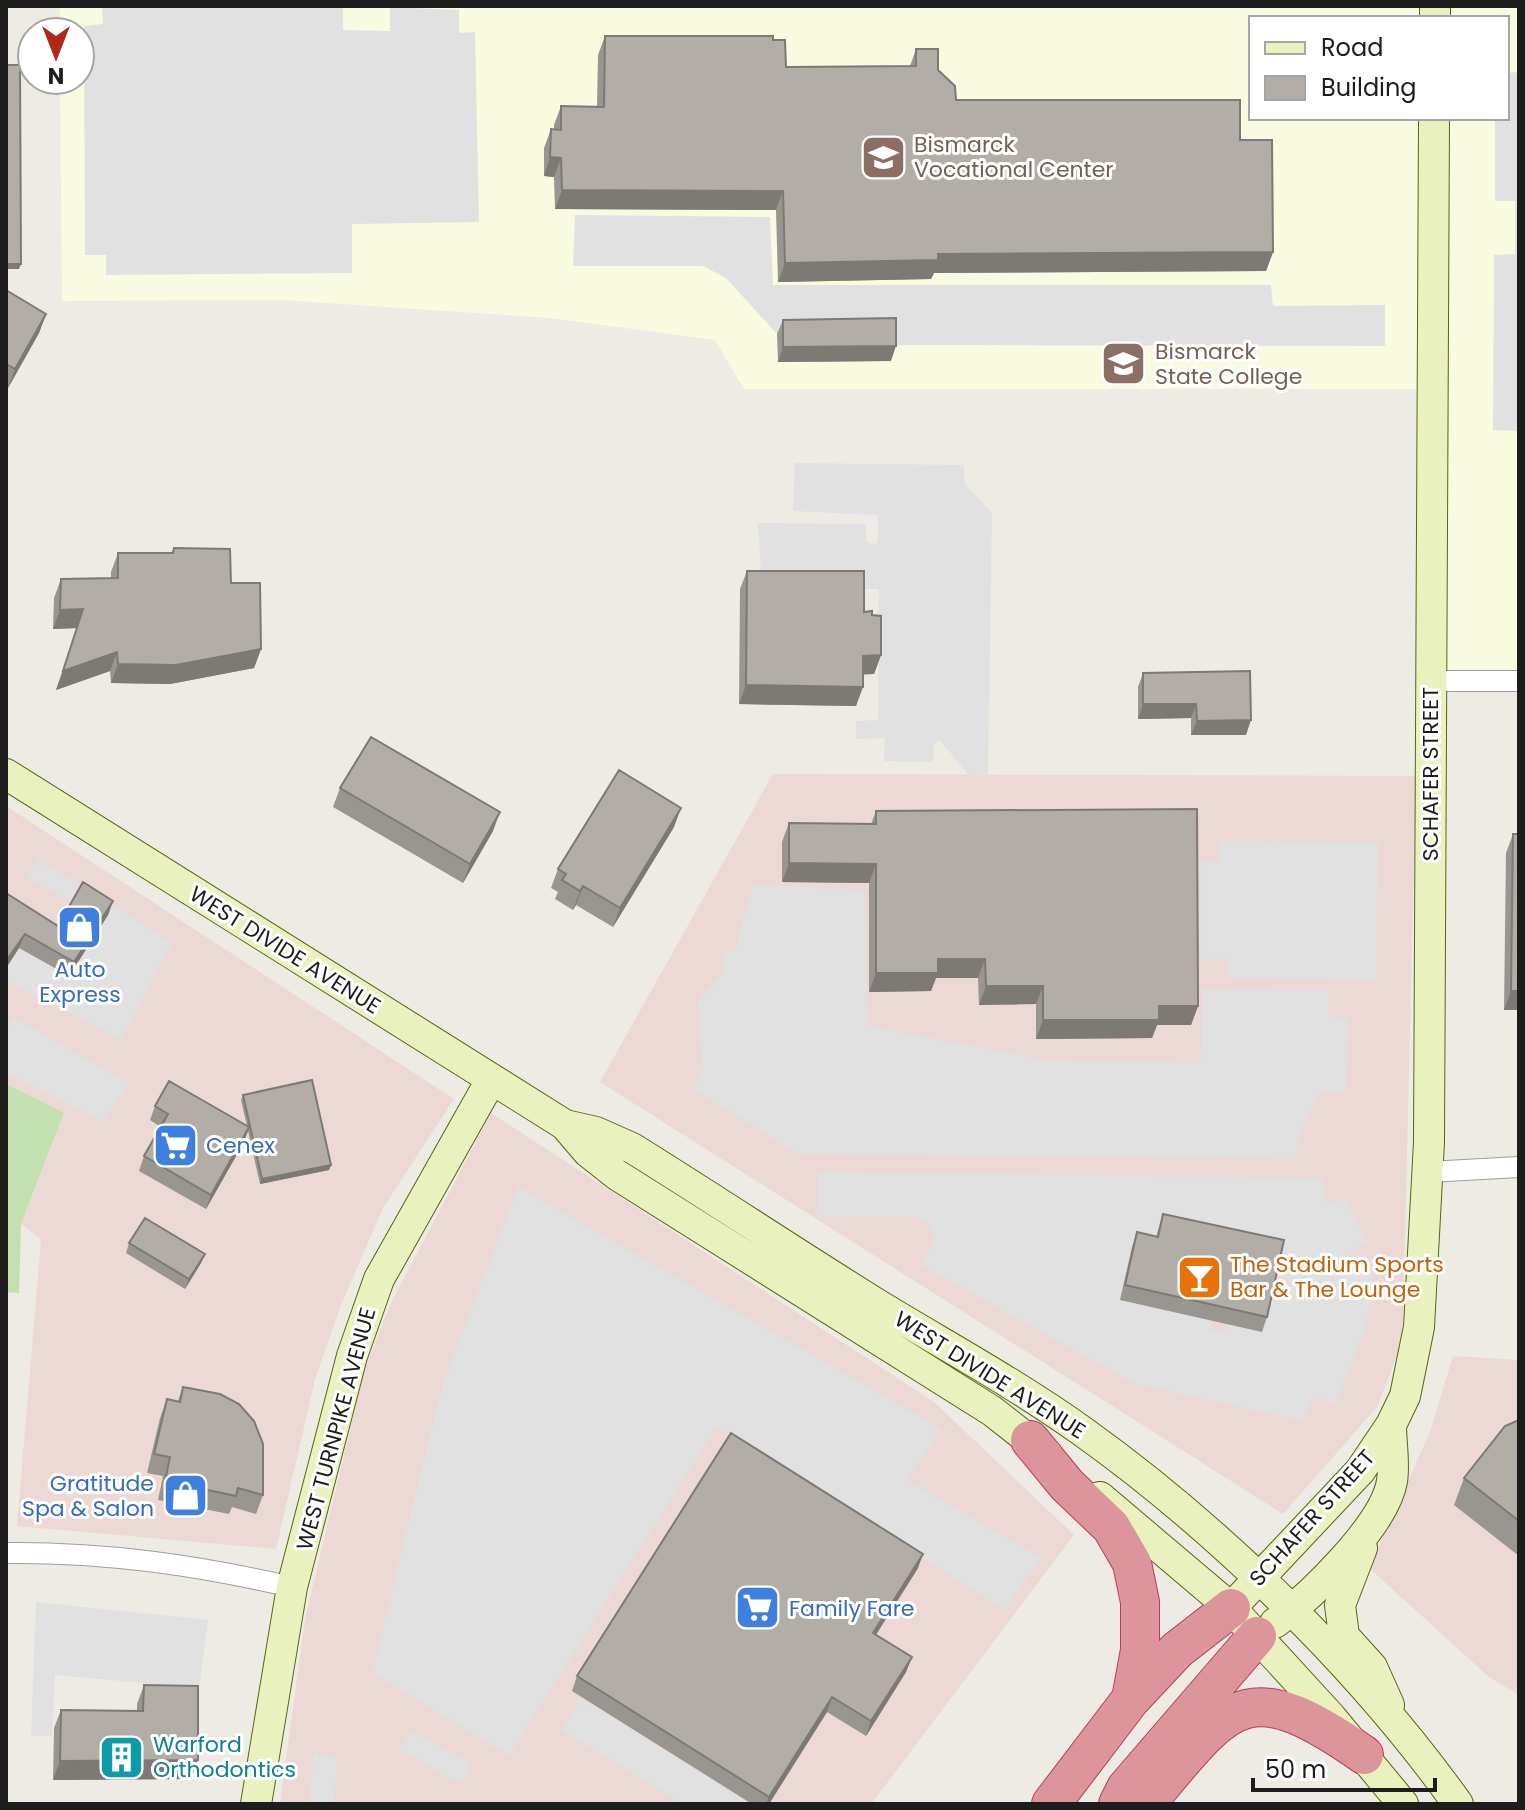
<svg xmlns="http://www.w3.org/2000/svg" width="1525" height="1810" viewBox="0 0 1525 1810" font-family="Poppins,sans-serif">
	<style>
		.commercial { fill: #ecd8d5 }
		.education { fill: #f8fbe0; fill-rule: evenodd }
		.grass { fill: #c3e1b0 }
		.parking { fill: #e1e1e1; fill-rule: evenodd }
		.lines { fill: none; stroke-linecap: round; stroke-linejoin: round }
		.street-casing { stroke: #9e9e9e; stroke-width: 22 }
		.secondary-casing { stroke: #556612; stroke-width: 32 }
		.highway-casing { stroke: #c23a5b; stroke-width: 40 }
		.street { stroke: #fff; stroke-width: 20 }
		.secondary { stroke: #e9f1be; stroke-width: 30 }
		.highway { stroke: #db959b; stroke-width: 38 }
		.wall { fill: #999590 }
		.shaded-wall { fill: #7d7975 }
		.building { fill: #b2ada7; stroke: #7d7975; stroke-width: 2 }
		.labels { text-anchor: middle; dominant-baseline: central; stroke-width: 6; stroke-linejoin: round; paint-order: stroke }
		.education-label { font-size: 22px; fill: #785e54; stroke: #fff; text-anchor: start }
		.street-label { font-size: 22px; fill: #1d1d1d; stroke: #fff }
		.shop-label { font-size: 22px; fill: #366cbe; stroke: #fff; text-anchor: start }
		.food-label { font-size: 22px; fill: #c56008; stroke: #fff; text-anchor: start }
		.culture-label { font-size: 22px; fill: #0d838f; stroke: #fff; text-anchor: start }
	</style>
	<rect width="100%" height="100%" fill="#edebe4"/>
	<path class="commercial" d="M773,774L1416,776L1403,1321L1398,1353L1377,1407L1283,1514L600,1082Z
		M6,806L454,1099L383,1208L341,1305L315,1379L276,1549L17,1526L41,1239L21,1224L64,1114L6,1084Z
		M491,1113L934,1402L1074,1535L871,1804H280L305,1619L364,1371L390,1305Z
		M1453,1356L1519,1360V1695L1489,1677L1369,1568L1430,1432Z"/>
	<path class="education" d="M60,6H1519V681H1429L1432,389H744L715,340L550,318L282,300L62,301L60,80H80V32H60ZM1251,18H1507V118H1251Z"/>
	<path class="grass" d="M6,1084L64,1113L21,1224L19,1293L6,1292Z"/>
	<path class="parking" d="M102,6L343,8V30L390,31V7L459,10V33L475,32L479,222L352,224V273L106,275V255H85L84,26L103,24Z
		M1519,50V431L1493,430L1494,255L1515,254V201H1495V118H1507V73L1518,72Z
		M575,215L770,217L773,285H1271L1273,306L1385,305V346L890,345L777,334L726,278L703,266H573Z
		M795,463L964,465V483L992,513L988,776H969L940,740L934,744L933,762L884,761L885,738L856,739V721L878,720L879,589H762L758,523L866,524V541L872,545L878,542V515L793,511Z
		M1220,841L1378,842L1376,980L1228,978V959L1201,960L1200,862L1219,861Z
		M38,859L86,888L74,903L27,878Z
		M753,885L864,890L868,1026L1045,1060L1201,1063L1202,990L1328,991L1329,1017L1348,1018L1346,1093L1320,1092L1297,1141V1159L798,1154L692,1088L703,1072L698,1001L724,972V952L735,951Z
		M114,905L172,943L121,1040L6,981V968L19,948L71,976Z
		M13,1017L130,1084L103,1122L6,1073V1030Z
		M818,1172L1323,1178L1324,1201L1329,1204L1345,1196L1368,1242L1352,1249L1351,1255L1375,1259L1367,1325L1335,1405L1318,1398L1311,1400L1304,1421L1135,1384L921,1265L935,1239L929,1224L917,1217H817ZM1153,1252L1262,1332L1227,1324L1225,1333L1210,1329L1211,1320Z
		M518,1187L942,1429L907,1480L1042,1558L1004,1610L717,1427L509,1756L372,1673L442,1386Z
		M36,1602L208,1620L199,1688L55,1675L52,1736H31Z
		M581,1698L751,1804H683L561,1730Z
		M411,1731L472,1764L461,1784L399,1750Z
		M314,1753L338,1758L333,1804H309Z"/>
	<g class="lines">
		<defs>
			<path id="street" d="M1429,681H1519
				M1428,1172L1519,1167
				M6,1553C105,1552 196,1565 292,1587"/>
			<path id="secondary" d="M1435,18V6
				M6,774L565,1125L588,1152L617,1175L992,1411L1047,1454
				M565,1125L596,1132L632,1148C714,1199 795,1253 877,1304C946,1346 1016,1384 1082,1431C1219,1529 1360,1667 1458,1804
				M1100,1497L1231,1608L1331,1717L1403,1804
				M1362,1548L1340,1605L1344,1636L1372,1667L1389,1705
				M1231,1608L1360,1471L1391,1425L1405,1396L1419,1327L1429,1142L1434,118
				M1275,1623C1310,1597 1385,1525 1392,1481C1395,1464 1391,1443 1391,1425
				M256,1804L292,1587L352,1356L379,1279L491,1080"/>
			<path id="highway" d="M1030,1440L1067,1485L1111,1527L1132,1563L1140,1602V1650L1131,1699L1051,1804
				M1131,1699L1177,1650L1231,1608
				M1118,1804L1126,1788L1257,1636
				M1146,1804C1230,1704 1244,1671 1364,1755"/>
		</defs>
		<use href="#street" class="street-casing"/>
		<use href="#secondary" class="secondary-casing"/>
		<use href="#highway" class="highway-casing"/>
		<use href="#street" class="street"/>
		<use href="#secondary" class="secondary"/>
		<use href="#highway" class="highway"/>
	</g>
	<path class="wall" d="M605,36L773,40L786,67L910,66L916,49L938,70L956,100L1240,140L1273,252L1266,271L934,273L931,279L778,282L776,210L555,209L554,177L544,176V148L551,129H554V125L561,106H597L598,55Z
		M6,290L46,314L39,333L8,388L6,387Z
		M783,320L891,361L778,362L777,334Z
		M174,548L231,583L261,649L254,668L170,684L111,683L110,671L56,690L77,628L53,629L54,598L61,579L111,578V572L118,553H172Z
		M747,571L864,612L881,655L874,674H863L856,706L739,704L740,589Z
		M1143,673L1246,735H1191V718L1138,719V687Z
		M340,788L493,831L463,883L333,807Z
		M876,811L1198,1006L1191,1025H1157L1152,1038L1036,1039V1004L979,1005L978,978H936L931,991L869,992V883L782,882V842L789,823L871,824Z
		M674,827L613,927L576,905L573,910L555,899L558,892L551,888L558,869Z
		M1513,834H1519V1010H1504L1506,853Z
		M6,893L58,926L113,901L108,915L69,976L19,948L6,968Z
		M243,1095L331,1165L329,1170L260,1184L248,1131L244,1142L206,1209L139,1171L144,1156L161,1127L150,1120L155,1106L247,1126L241,1100Z
		M1163,1214L1267,1317L1262,1332L1120,1300L1132,1247L1137,1232L1156,1237Z
		M129,1243L205,1254L201,1263L185,1289L126,1253Z
		M183,1387L263,1495L256,1514L232,1507L229,1514L158,1500L163,1476L147,1473L160,1418L167,1399L178,1401Z
		M1519,1420V1556L1454,1505L1464,1478Z
		M918,1568L876,1635L912,1657L906,1672L866,1736L827,1712L769,1804H752L572,1691L577,1676Z
		M144,1685L191,1779L53,1780L54,1728L61,1710H137V1704Z"/>
	<path class="shaded-wall" d="M550,157L561,158L554,177L544,176Z
		M562,190L783,191L776,210L555,209Z
		M1273,252L1266,271L934,273L931,279L778,282L785,263L938,254Z
		M6,264H21L19,269H6Z
		M46,314L39,333L8,388L15,369Z
		M896,346L891,361L778,362L783,347Z
		M83,609L77,628L53,629L60,610Z
		M261,649L254,668L170,684L111,683L118,664Z
		M117,652L110,671L56,690L63,671Z
		M881,655L874,674L856,675L863,656Z
		M746,685L863,687L856,706L739,704Z
		M1143,704H1196L1191,718L1138,719Z
		M1251,720L1246,735H1191L1197,721Z
		M681,808L674,827L613,927L620,908Z
		M500,812L493,831L463,883L470,864Z
		M789,863L876,864L869,883L782,882Z
		M583,886L576,905L573,910L580,891Z
		M113,901L108,915L69,976L74,962Z
		M25,934L19,948L6,968V961Z
		M938,959H985L978,978H936L931,991L869,992L876,973Z
		M986,986H1043L1036,1004L979,1005Z
		M1511,991H1519V1010H1504Z
		M1159,1006H1198L1191,1025H1157L1152,1038L1036,1039L1043,1020Z
		M249,1127L244,1142L206,1209L211,1195Z
		M331,1165L329,1170L260,1184L262,1179Z
		M205,1254L201,1263L185,1289L189,1279Z
		M923,1554L918,1568L868,1647L873,1633Z
		M912,1657L906,1672L866,1736L871,1721Z
		M832,1697L827,1712L769,1804H766L769,1797Z
		M198,1760L191,1779L53,1780L60,1761Z"/>
	<path class="building" d="M605,36H773V40H785L786,67L916,66V49H938V70L955,86L956,100H1240V140H1272L1273,252L938,254V260L785,263L783,191L562,190L561,158L550,157L551,129L561,130V106L604,107Z
		M6,65H20L21,264H6Z
		M6,290L46,314L15,369L6,364Z
		M896,318V346L783,347V320Z
		M174,548L230,549L231,583H260L261,649L176,665L118,664L117,652L63,671L83,609L60,610L61,579L118,578V553H173Z
		M747,571H864V612L872,611V615L881,616V655L863,656V687L746,685Z
		M1250,671L1251,720L1197,721L1196,704H1143V673Z
		M371,737L500,812L470,864L340,788Z
		M619,770L681,808L620,908L583,886L580,891L562,880L566,874L558,869Z
		M1197,809L1198,1006H1159V1020H1043V986H986L985,959H938V973H876V864L789,863V823L876,824V811Z
		M1513,834H1519V991H1511Z
		M83,882L113,901L74,962L25,934L6,961V893L58,926Z
		M312,1080L331,1165L262,1179L243,1095Z
		M169,1081L249,1127L211,1195L144,1156L168,1114L155,1106Z
		M1163,1214L1284,1240L1267,1317L1125,1285L1137,1232L1158,1237Z
		M145,1218L205,1254L189,1279L129,1243Z
		M183,1387L220,1394L239,1404L254,1421L263,1444V1495L238,1488L236,1496L165,1481L170,1457L154,1454L167,1399L180,1402Z
		M1519,1420V1521L1464,1478L1505,1426Z
		M731,1433L923,1554L873,1633L912,1657L871,1721L832,1697L769,1797L577,1676Z
		M144,1685L198,1686V1760L60,1761L61,1710L143,1711Z"/>
	<defs>
		<symbol id="school-square" viewBox="-11 -11 22 22"><rect x="-9" y="-9" width="18" height="18" rx="4" fill="#8d6e63" stroke="#fff"/><path d="M0-5L7-2L0 1L-7-2ZM-4 1L0 2.5L4 1V4Q0 6-4 4Z" fill="#fff"/></symbol>
		<symbol id="university-square" viewBox="-11 -11 22 22"><rect x="-9" y="-9" width="18" height="18" rx="4" fill="#8d6e63" stroke="#fff"/><path d="M0-5L7-2L0 1L-7-2ZM-4 1L0 2.5L4 1V4Q0 6-4 4Z" fill="#fff"/></symbol>
		<symbol id="shop-square" viewBox="-11 -11 22 22"><rect x="-9" y="-9" width="18" height="18" rx="4" fill="#3f7fe0" stroke="#fff"/><path d="M-5-2.5h2.3a2.7 3.5 0 0 1 5.4 0H5L5.5 6h-11ZM-1.5-2.5h3a1.5 2.3 0 0 0-3 0Z" fill="#fff"/></symbol>
		<symbol id="supermarket-square" viewBox="-11 -11 22 22"><rect x="-9" y="-9" width="18" height="18" rx="4" fill="#3f7fe0" stroke="#fff"/><path d="M-6-5.5h2.5l.6 2H6L4.5 2H-2.5L-4.4-4H-6ZM-1.5 3.2a1.3 1.3 0 1 0 .1 0ZM3 3.2a1.3 1.3 0 1 0 .1 0Z" fill="#fff"/></symbol>
		<symbol id="bar-square" viewBox="-11 -11 22 22"><rect x="-9" y="-9" width="18" height="18" rx="4" fill="#e8710a" stroke="#fff"/><path d="M-6-5H6L.8 .8V4.5H3.5V6h-7V4.5H-.8V.8Z" fill="#fff"/></symbol>
		<symbol id="building-square" viewBox="-11 -11 22 22"><rect x="-9" y="-9" width="18" height="18" rx="4" fill="#0f9aa8" stroke="#fff"/><path d="M-4-6H4V6H1V3H-1V6H-4ZM-2.5-4.3h1.7v1.8h-1.7ZM.8-4.3h1.7v1.8H.8ZM-2.5-1h1.7V.8h-1.7ZM.8-1h1.7V.8H.8Z" fill="#fff"/></symbol>
	</defs>
	<g fill-rule="evenodd">
		<use href="#school-square" x="858" y="132" width="51" height="51"/>
		<use href="#university-square" x="1098" y="338" width="51" height="51"/>
		<use href="#shop-square" x="54" y="902" width="51" height="51"/>
		<use href="#supermarket-square" x="150" y="1120" width="51" height="51"/>
		<use href="#bar-square" x="1174" y="1252" width="51" height="51"/>
		<use href="#shop-square" x="160" y="1470" width="51" height="51"/>
		<use href="#supermarket-square" x="732" y="1582" width="51" height="51"/>
		<use href="#building-square" x="96" y="1732" width="51" height="51"/>
	</g>
	<g class="labels">
		<g class="education-label">
			<text x="914" y="144">Bismarck<tspan x="914" dy="25">Vocational Center</tspan></text>
			<text x="1155" y="351">Bismarck<tspan x="1155" dy="25">State College</tspan></text>
		</g>
		<g class="street-label">
			<text transform="translate(1430 774) rotate(-90)">SCHAFER STREET</text>
			<text transform="translate(285 950) rotate(32)">WEST DIVIDE AVENUE</text>
			<text transform="translate(990 1375) rotate(32)">WEST DIVIDE AVENUE</text>
			<text transform="translate(336 1429) rotate(-75)">WEST TURNPIKE AVENUE</text>
			<text transform="translate(1312 1518) rotate(-48)">SCHAFER STREET</text>
		</g>
		<g class="shop-label">
			<text x="80" y="969" text-anchor="middle">Auto<tspan x="80" dy="25">Express</tspan></text>
			<text x="206" y="1145">Cenex</text>
			<text x="154" y="1483" text-anchor="end">Gratitude<tspan x="154" dy="25">Spa &amp; Salon</tspan></text>
			<text x="789" y="1608">Family Fare</text>
		</g>
		<g class="food-label">
			<text x="1230" y="1264">The Stadium Sports<tspan x="1230" dy="25">Bar &amp; The Lounge</tspan></text>
		</g>
		<g class="culture-label">
			<text x="153" y="1744">Warford<tspan x="153" dy="25">Orthodontics</tspan></text>
		</g>
	</g>
	<rect width="1525" height="1810" fill="none" stroke="#1d1d1d" stroke-width="16"/>
	<rect x="1249" y="16" width="260" height="104" fill="#ffffff" stroke="#a5a5a5" stroke-width="2"/>
	<rect x="1265" y="42" width="40" height="12" fill="#e9f1be" stroke="#a5a5a5" stroke-width="2"/>
	<text x="1321" y="56" font-size="24" fill="#1d1d1d">Road</text>
	<rect x="1265" y="76" width="40" height="24" fill="#b2ada7" stroke="#a5a5a5" stroke-width="2"/>
	<text x="1321" y="96" font-size="24" fill="#1d1d1d">Building</text>
	<g transform="translate(56 56) rotate(180)"><circle r="38" fill="#ffffff" stroke="#a5a5a5" stroke-width="2"/>
	<path d="M0-6L14 30L0 20L-14 30Z" fill="#b12819"/>
	<text y="-12" font-size="22" font-weight="bold" text-anchor="middle" fill="#1d1d1d">N</text>
	</g>
	<path d="M1253 1778v12h182v-12" fill="none" stroke="#1d1d1d" stroke-width="4"/>
	<text x="1265" y="1778" font-size="24" fill="#1d1d1d" stroke="#ffffff" stroke-width="6" paint-order="stroke">50 m</text>
</svg>
